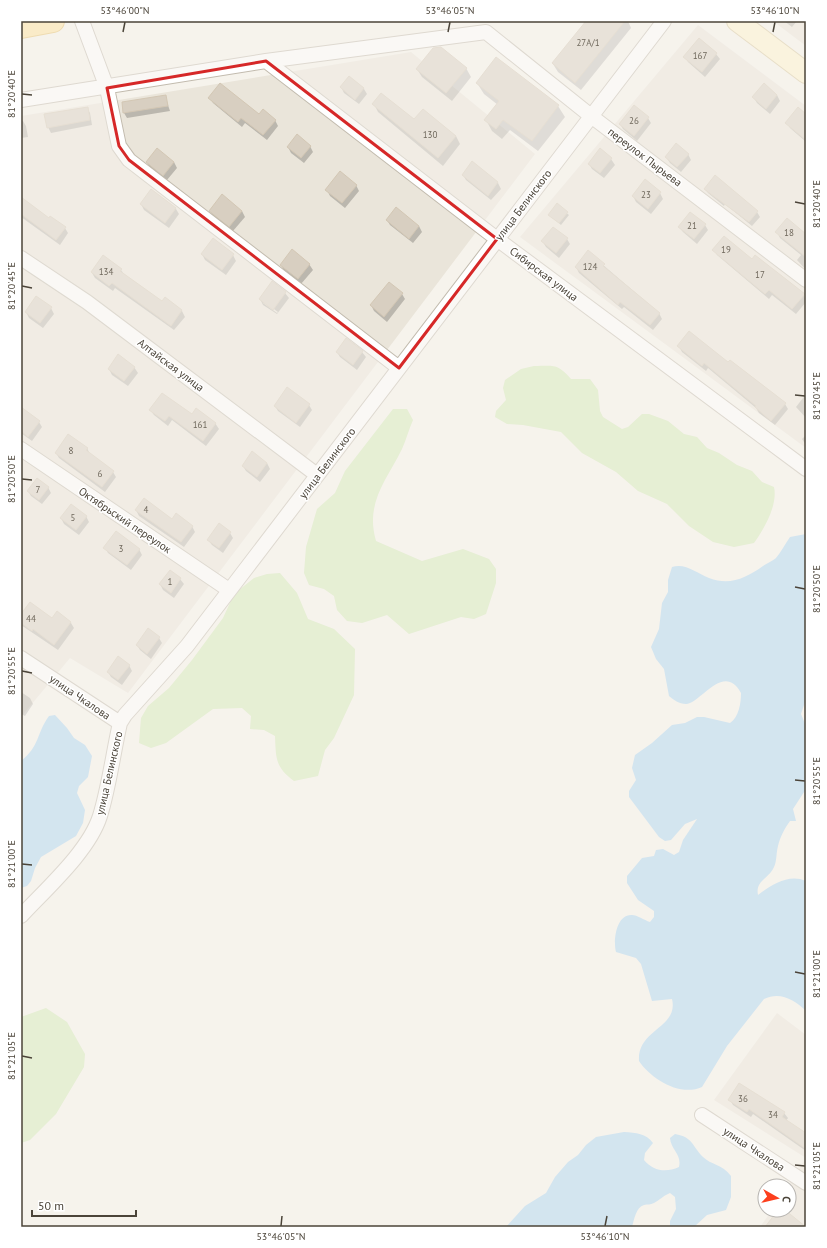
<svg xmlns="http://www.w3.org/2000/svg" width="827" height="1248" viewBox="0 0 827 1248" font-family="'PT Sans',sans-serif">
	<style>
		.residential { fill: #eae5da }
		.green { fill: #d2eab5 }
		.water { fill: #a9d4f2 }
		.shadow { fill: #0003; fill-rule: evenodd }
		.building { fill: #d8cfc1; stroke: #d3c7b4 }
		.lines { fill: none; stroke-linecap: round; stroke-linejoin: round }
		.street-casing { stroke: #c2bbae; stroke-width: 16 }
		.secondary-casing { stroke: #d6c79b; stroke-width: 22 }
		.primary-casing { stroke: #e6c16a; stroke-width: 24 }
		.street { stroke: #fff; stroke-width: 14 }
		.secondary { stroke: #fff3cd; stroke-width: 20 }
		.primary { stroke: #ffe39c; stroke-width: 22 }
		.marked { fill: none; stroke: #d62828; stroke-width: 3; stroke-linejoin: round }
		.ticks { fill: none; stroke: #4b4439; stroke-width: 1.5 }
		.labels { text-anchor: middle; dominant-baseline: central; stroke-width: 3; stroke-linejoin: round; paint-order: stroke }
		.number-label { font-size: 9px; fill: #6e675b }
		.street-label { font-size: 11px; fill: #4b4439; stroke: #fff }
		.neatline { fill: none; stroke: #4b4439; stroke-width: 1.5 }
		.ticks-label { font-size: 10px; text-anchor: middle; fill: #4b4439 }
	</style>
	<rect width="100%" height="100%" fill="#f6f3ec"/>
	<path class="residential" d="M773,21H806V46Z
		M698,25L806,106V448L520,237Z
		M411,52L535,154L128,693L70,658L21,717V116Z
		M777,1013L806,1035V1227H760L772,1210H789V1186H788L806,1158L714,1100Z"/>
	<path class="green" d="M534,366C554,366 557,363 571,379H590L598,390L600,411L603,417L622,429L628,427L642,414H649L668,421L684,434L697,437L707,448L719,453L737,465L752,471L762,482L774,487C778,505 764,529 754,543L734,547L713,542L689,526L667,504L638,491L616,472L582,453L561,432L523,425L507,424L495,417L496,411L506,400L503,388L505,380L521,369Z
		M393,409H407L413,420C409,429 406,440 402,449C386,481 365,503 376,541L422,561L463,549L489,559L496,569V583L486,614L474,619L461,617L409,634L387,615L362,623L347,621L337,610L334,596L324,589L309,585L304,573L306,547L317,509L335,493L345,471Z
		M280,573L297,593L308,619L334,629L355,649L354,695L334,738L325,750L318,776L294,781C275,767 276,758 275,736L264,730L250,729L251,716L242,708L213,709L166,743L151,748L139,743L141,718L148,706L169,688L192,660L223,618L234,594L254,578L267,574Z
		M46,1008L67,1022L85,1054L84,1067L56,1114L30,1140L21,1143V1017Z"/>
	<path class="water" d="M806,534V699L801,714L806,726V789L793,809L796,821H790C785,828 780,837 778,846C776,853 777,861 774,867C769,879 755,880 758,895C771,885 789,873 806,881V1011C795,1000 780,991 764,999L727,1046L702,1087C680,1097 651,1079 639,1061C637,1029 679,1028 672,999L652,1001L641,964L636,958L616,952C613,941 616,914 632,915C637,915 644,920 650,922L654,917V911L638,900L627,883V876L642,858L654,856L656,850L663,849L674,855L679,852L683,840L697,819L685,824L671,840L665,841L659,837L629,797V791L636,780L632,768L635,755L652,743L672,725L685,723L697,717H704L730,723C739,717 741,703 741,693C724,661 700,704 686,704C679,704 674,700 669,696L664,669L656,659L651,647L659,629L662,603L668,592V580L672,567C686,563 696,573 709,578C730,586 746,578 763,566C767,563 773,561 776,558C781,552 785,544 790,537Z
		M55,715L67,728L74,738L85,745L92,756L88,777L79,786L77,793L85,810L83,823L76,836L41,857L35,868L31,881L27,886L21,888V761C40,746 36,734 49,716Z
		M624,1132C636,1133 646,1133 653,1143L645,1153L644,1160C653,1171 666,1173 679,1167C682,1154 671,1150 670,1138L675,1134C693,1137 692,1146 703,1157C711,1165 722,1164 731,1176V1197L726,1210L707,1215L694,1227H670V1221L676,1209L675,1197L670,1193C661,1197 660,1200 654,1203C650,1205 648,1204 644,1205C636,1207 634,1220 632,1227H506L525,1206L546,1193L555,1177L568,1162L578,1155L586,1145L596,1137Z"/>
	<path class="shadow" d="M587,21H628L631,28L581,90L558,72L553,64Z
		M784,21H797L792,27Z
		M716,54L720,59L705,77L688,62L685,57Z
		M496,58L558,106L565,117L538,151L510,130L502,139L492,131L486,120L498,105L484,94L477,83Z
		M466,68L471,77L452,101L422,77L417,69Z
		M349,77L364,89L367,94L359,104L344,93L341,87Z
		M777,95L780,101L770,114L757,103L754,98Z
		M165,96L170,111L127,118L124,113Z
		M210,98L275,120L278,126L267,140L245,123L242,127L213,103Z
		M374,104L456,136L460,144L443,166L378,112Z
		M87,108L90,113L92,125L51,133L48,127Z
		M806,115V140L805,141L790,128L787,123Z
		M648,118L651,123L637,141L623,129L620,124Z
		M21,121H23L26,126L28,137L21,138Z
		M310,146L313,152L304,163L291,153L288,147Z
		M600,150L611,159L615,165L604,178L592,169L589,164Z
		M688,154L691,160L681,172L670,163L666,157Z
		M147,162H174L177,168L167,180L150,168Z
		M472,163L498,183L501,189L491,200L466,180L463,175Z
		M715,177L757,212L760,217L752,226L725,204L724,206L708,193L705,189Z
		M645,181L660,193L663,199L651,214L636,202L633,196Z
		M356,185L359,191L345,208L330,196L327,190Z
		M151,191L176,209L179,214L169,228L144,210L141,204Z
		M21,199L49,219L65,228L68,233L60,245L21,217Z
		M557,205L569,215L561,225L549,215Z
		M210,211H242L245,217L233,231L213,216Z
		M387,220L419,226L422,232L413,243L390,225Z
		M705,225L708,230L697,244L683,232L679,227Z
		M777,232L806,242V270L797,260L801,255L780,238Z
		M567,239L570,244L559,258L546,247L543,242Z
		M213,240L233,255L236,261L226,275L205,260L202,254Z
		M714,250L752,260L804,295L806,302L796,314L772,295L769,299L717,255Z
		M588,252L659,313L662,319L653,330L624,307L622,309L579,273L576,267Z
		M309,264L313,270L301,284L284,270L281,265Z
		M121,270L124,274L162,302L165,298L182,311L185,317L174,330L115,288L113,291L95,278L92,273Z
		M285,293L289,298L277,314L263,305L260,299ZM263,301L278,312L277,313L263,303Z
		M402,294L405,299L387,322L374,311L371,305Z
		M51,308L54,314L43,328L29,318L26,312Z
		M346,339L362,352L366,357L357,370L340,357L337,352Z
		M679,346L728,364L785,404L788,409L775,425L759,413L756,408L708,368L706,371L682,352Z
		M134,367L138,373L128,386L112,375L109,369Z
		M806,394V418L796,407Z
		M309,405L312,410L300,427L278,411L275,406Z
		M21,410L39,422L42,427L32,441L21,433Z
		M150,410L192,416L215,423L219,429L206,446L172,420L168,426L154,415Z
		M806,435V445L802,439Z
		M87,448L90,454L113,472L116,477L105,492L59,458L56,453Z
		M267,463L270,469L260,482L246,471L243,466Z
		M48,487L51,493L42,504L31,496L28,491Z
		M136,510L192,526L195,532L184,547L139,516Z
		M86,516L89,522L79,535L64,524L61,518Z
		M230,533L233,538L223,553L212,545L208,540Z
		M105,548L139,549L142,555L131,570L108,553Z
		M170,571L180,579L184,584L174,598L163,590L160,584Z
		M57,612L71,623L74,628L58,650L21,625V615L52,619Z
		M159,638L162,643L151,659L140,650L137,645Z
		M129,665L132,671L122,685L111,677L108,672Z
		M21,692L30,698L33,704L25,716L21,714Z
		M730,1100L784,1113L788,1118L786,1121L806,1134V1151L753,1114L751,1117L733,1105Z"/>
	<path class="building" d="M586,21H625L575,83L552,63Z
		M699,38L717,53L702,72L683,57Z
		M441,47L467,68L446,93L416,69L433,48Z
		M496,57L559,105L532,141L503,120L496,129L484,120L499,101L476,83Z
		M349,76L364,88L355,100L340,87Z
		M220,83L259,114L263,109L276,120L263,135L241,118L238,122L208,98Z
		M764,83L777,95L766,109L752,97Z
		M381,93L414,119L423,109L456,136L438,158L372,104Z
		M166,95L168,106L123,113L122,102Z
		M634,105L649,117L634,136L619,124Z
		M88,107L90,120L47,128L44,114Z
		M798,107L806,114V140L785,123Z
		M297,134L311,146L301,158L287,147Z
		M676,143L689,154L677,167L665,157Z
		M157,148L174,162L163,176L146,162Z
		M600,148L612,158L600,173L588,164Z
		M472,161L498,182L488,196L462,175Z
		M340,171L357,185L342,203L325,190Z
		M715,175L758,211L749,222L704,189Z
		M645,179L661,192L648,209L632,196Z
		M151,189L176,208L165,223L140,204Z
		M222,194L242,211L229,227L209,211Z
		M21,197L49,218L50,216L66,227L56,240L21,214Z
		M557,203L568,212L559,223L548,215Z
		M396,207L419,226L409,239L386,220Z
		M690,212L706,224L694,239L678,227Z
		M787,218L806,234V257L775,232Z
		M553,227L568,238L556,253L541,241Z
		M724,236L752,259L755,255L805,294L792,309L769,290L765,294L712,250Z
		M213,238L234,254L222,270L201,254Z
		M292,249L310,264L298,279L280,265Z
		M588,250L605,264L603,266L660,313L650,325L620,302L618,305L575,267Z
		M103,255L122,269L120,271L162,301L165,297L182,310L171,326L112,283L109,286L91,272Z
		M272,281L286,292L273,310L259,299Z
		M389,282L403,293L384,317L370,305Z
		M36,296L52,307L40,323L25,312Z
		M689,331L728,362L730,360L786,403L771,421L755,407L756,406L704,363L702,366L677,346Z
		M346,338L363,351L353,365L336,352Z
		M118,354L135,367L124,381L108,369Z
		M287,387L310,404L296,423L274,406Z
		M162,393L192,414L196,408L216,423L203,441L169,416L165,421L149,410Z
		M21,407L40,421L28,437L21,431Z
		M68,434L88,448L86,450L114,471L102,487L55,453Z
		M252,451L267,463L257,477L242,466Z
		M37,478L49,487L39,500L27,491Z
		M144,498L172,519L176,513L193,526L181,542L135,510Z
		M71,504L87,516L76,530L60,518Z
		M219,523L231,532L219,548L207,540Z
		M116,531L140,549L127,565L103,548Z
		M170,570L181,578L171,593L159,584Z
		M30,602L52,618L57,611L71,622L54,645L33,629L32,631L21,623V614Z
		M148,628L160,637L147,654L136,645Z
		M118,656L130,665L118,680L107,672Z
		M739,1083L785,1112L782,1117L806,1133V1149L749,1109L747,1112L728,1100Z
		M778,1210H785L806,1227H765Z"/>
	<g class="lines">
		<defs>
			<path id="street" d="M82,21L107,88L119,146L129,160L399,368
				M266,61L497,239L806,469
				M21,100L266,61L486,32L591,116L806,280
				M21,258L87,302L317,475
				M21,449L229,590
				M21,658L120,723
				M21,916C46,889 89,851 100,816C109,787 113,754 120,723L125,715L187,646L664,21
				M702,1115L806,1183"/>
			<path id="secondary" d="M737,21L806,73"/>
			<path id="primary" d="M21,27L53,21"/>
		</defs>
		<use href="#street" class="street-casing"/>
		<use href="#secondary" class="secondary-casing"/>
		<use href="#primary" class="primary-casing"/>
		<use href="#street" class="street"/>
		<use href="#secondary" class="secondary"/>
		<use href="#primary" class="primary"/>
	</g>
	<path d="M0 0H827V1248H0ZM266,61L497,239L399,368L129,160L119,146L107,88Z" fill="#f6f3ec" fill-opacity=".55" fill-rule="evenodd"/>
	<path class="marked" d="M266,61L497,239L399,368L129,160L119,146L107,88Z"/>
	<path class="ticks" d="M123,32L125,22M448,32L450,22M773,32L775,22M22,94L32,95M795,202L805,204M22,286L32,288M795,395L805,396M22,479L32,480M795,587L805,589M22,671L32,673M795,780L805,781M22,864L32,865M795,972L805,974M22,1056L32,1058M795,1165L805,1166M281,1226L282,1216M605,1226L607,1216"/>
	<g class="labels">
		<g class="number-label">
			<text x="588" y="42">27А/1</text>
			<text x="700" y="55">167</text>
			<text x="634" y="120">26</text>
			<text x="430" y="134">130</text>
			<text x="646" y="194">23</text>
			<text x="692" y="225">21</text>
			<text x="789" y="232">18</text>
			<text x="726" y="249">19</text>
			<text x="590" y="266">124</text>
			<text x="106" y="271">134</text>
			<text x="760" y="274">17</text>
			<text x="200" y="424">161</text>
			<text x="71" y="450">8</text>
			<text x="100" y="473">6</text>
			<text x="38" y="489">7</text>
			<text x="146" y="509">4</text>
			<text x="73" y="517">5</text>
			<text x="121" y="548">3</text>
			<text x="170" y="581">1</text>
			<text x="31" y="618">44</text>
			<text x="743" y="1098">36</text>
			<text x="773" y="1114">34</text>
		</g>
		<g class="street-label">
			<text transform="translate(645 157) rotate(37)">переулок Пырьева</text>
			<text transform="translate(523 205) rotate(-53)">улица Белинского</text>
			<text transform="translate(544 274) rotate(37)">Сибирская улица</text>
			<text transform="translate(171 365) rotate(37)">Алтайская улица</text>
			<text transform="translate(327 463) rotate(-53)">улица Белинского</text>
			<text transform="translate(125 520) rotate(34)">Октябрьский переулок</text>
			<text transform="translate(80 697) rotate(34)">улица Чкалова</text>
			<text transform="translate(109 773) rotate(-77)">улица Белинского</text>
			<text transform="translate(754 1149) rotate(33)">улица Чкалова</text>
		</g>
	</g>
	<rect width="827" height="1248" fill="none" stroke="#ffffff" stroke-width="44"/>
	<g transform="translate(777 1198) rotate(98)"><circle r="19" fill="#ffffff" stroke="#b7b4b0"/>
	<path d="M0-3L7 15L0 10L-7 15Z" fill="#fc3f1d"/>
	<text y="-6" font-size="11" font-weight="bold" text-anchor="middle" fill="#4b4439">С</text>
	</g>
	<path d="M32 1210v6h104v-6" fill="none" stroke="#4b4439" stroke-width="2"/>
	<text x="38" y="1210" font-size="12" fill="#4b4439" stroke="#ffffff" stroke-width="3" paint-order="stroke">50 m</text>
	<rect x="22" y="22" width="783" height="1204" class="neatline"/>
	<g class="ticks-label">
		<text x="125" y="14">53°46'00"N</text>
		<text x="450" y="14">53°46'05"N</text>
		<text x="775" y="14">53°46'10"N</text>
		<text transform="translate(11 94) rotate(-90)" y="4">81°20'40"E</text>
		<text transform="translate(816 204) rotate(-90)" y="4">81°20'40"E</text>
		<text transform="translate(11 286) rotate(-90)" y="4">81°20'45"E</text>
		<text transform="translate(816 396) rotate(-90)" y="4">81°20'45"E</text>
		<text transform="translate(11 479) rotate(-90)" y="4">81°20'50"E</text>
		<text transform="translate(816 589) rotate(-90)" y="4">81°20'50"E</text>
		<text transform="translate(11 671) rotate(-90)" y="4">81°20'55"E</text>
		<text transform="translate(816 781) rotate(-90)" y="4">81°20'55"E</text>
		<text transform="translate(11 864) rotate(-90)" y="4">81°21'00"E</text>
		<text transform="translate(816 974) rotate(-90)" y="4">81°21'00"E</text>
		<text transform="translate(11 1056) rotate(-90)" y="4">81°21'05"E</text>
		<text transform="translate(816 1166) rotate(-90)" y="4">81°21'05"E</text>
		<text x="281" y="1240">53°46'05"N</text>
		<text x="605" y="1240">53°46'10"N</text>
	</g>
</svg>
